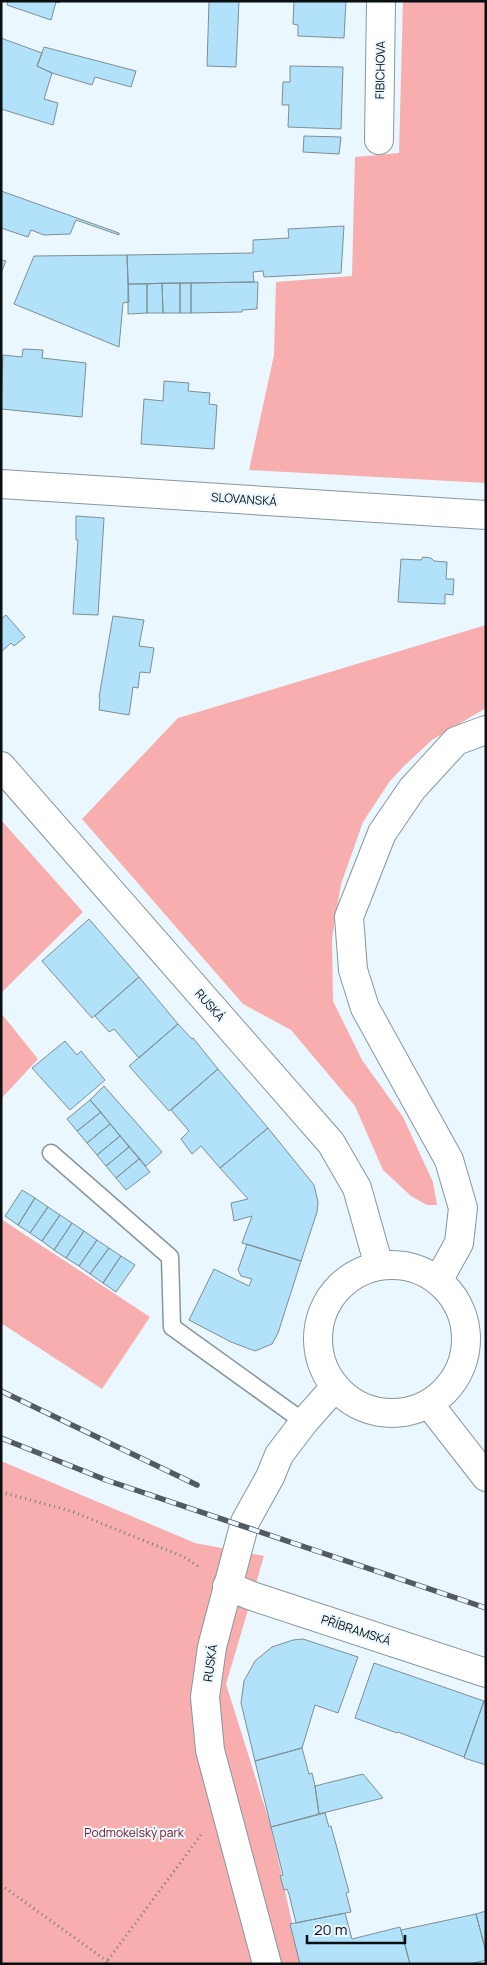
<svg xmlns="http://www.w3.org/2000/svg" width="487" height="1965" viewBox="0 0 487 1965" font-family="Manrope,sans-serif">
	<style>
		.green { fill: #f8aeae }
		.building { fill: #b1e2fa; stroke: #7f8e95 }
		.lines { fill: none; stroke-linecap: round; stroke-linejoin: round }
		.lane-casing { stroke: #87969e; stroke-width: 19 }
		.street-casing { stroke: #87969e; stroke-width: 30 }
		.path { stroke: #70797e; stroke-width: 3; stroke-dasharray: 1 4; stroke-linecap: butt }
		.lane { stroke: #fff; stroke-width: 16 }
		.street { stroke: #fff; stroke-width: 28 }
		.rail-casing { stroke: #535b5f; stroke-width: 5.5 }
		.rail { stroke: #eaf7fe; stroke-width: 4; stroke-dasharray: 11; stroke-linecap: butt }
		.labels { text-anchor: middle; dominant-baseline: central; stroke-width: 4; stroke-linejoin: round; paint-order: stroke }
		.street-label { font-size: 12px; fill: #090e11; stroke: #eaf7fe }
		.park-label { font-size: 12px; fill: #771623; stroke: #eaf7fe }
	</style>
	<rect width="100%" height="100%" fill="#eaf7fe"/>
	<path class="green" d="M403,1H486V483L249,470L274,355L276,282L352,276L355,157L399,153Z
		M486,625V708L432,740L404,766L390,781L363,822L341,884L332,938L333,1001L362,1060L403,1117L433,1182L437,1205H427L411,1196L383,1170L355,1106L291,1030L243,1004L82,819L178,718Z
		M1,820L83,912L1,993Z
		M1,1013L38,1059L1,1099Z
		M1,1219L150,1317L102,1389L1,1323Z
		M1,1461L195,1543L264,1556L226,1684L271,1827L301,1964H1Z"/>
	<path class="building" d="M8,1H60L59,3L56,2L51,20L7,5Z
		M209,1H239L236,67L207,66Z
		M294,1H346L344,38L298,36V25L293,24Z
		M1,38L42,53L37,66L52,73L44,99L58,103L53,125L1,109Z
		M44,47L136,71L131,87L95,77L92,85L52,73L37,66Z
		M290,66L343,67L341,129L288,127L289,105H282L283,82H290Z
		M304,136L341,137L339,154L303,152Z
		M1,191L119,233V235L76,220L70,234L44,235L31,230L28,237L1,228Z
		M344,226L341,273L264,277L263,271L253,272L254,282L128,284L127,255L253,253V240L289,238L288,229Z
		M127,255L129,302L123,303L119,347L14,304L34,256Z
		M1,260L6,261L1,273Z
		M258,282L257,309L242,310V312L191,313V283Z
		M162,283H180V313H163Z
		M162,283L163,313H147V284Z
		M180,283H191V313H180Z
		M128,284H147V313L128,314Z
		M23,349L43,350L42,358L86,363L82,417L1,409L3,355L22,357Z
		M164,381L189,383L188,391L210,393L209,404L217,405L214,449L141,444L144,399L163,401Z
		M76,516L104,518L98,615L73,614L78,540H76Z
		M423,557L431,558L434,561L447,562L446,579H454L453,595L445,594V604L398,602L401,559L421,560Z
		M6,615L25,637L14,646L11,643L1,652V619Z
		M113,616L144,620L139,646L154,648L150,673L140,672L138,688L133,687L129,715L99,710L100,698L99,697Z
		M89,919L139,977L92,1018L42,961Z
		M139,977L178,1024L139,1058L114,1029L109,1032L95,1016Z
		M178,1024L192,1039L193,1038L218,1069L169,1111L129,1066Z
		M65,1041L77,1055L81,1051L105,1080L70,1110L32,1068Z
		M218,1069L268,1128L220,1168L201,1146L192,1154L181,1139L189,1131L171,1110Z
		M104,1086L162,1152L146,1166L90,1100Z
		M90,1100L101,1112L77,1131L67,1119Z
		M101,1112L110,1124L87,1143L77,1131Z
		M110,1124L120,1136L97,1155L87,1143Z
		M268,1128L314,1185L318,1202L317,1212L301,1261L242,1243L252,1216L234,1221L231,1203L248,1199L220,1168Z
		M120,1136L129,1147L106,1166L97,1155Z
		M129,1147L139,1159L116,1178L106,1166Z
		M139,1159L150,1172L126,1190L116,1178Z
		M22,1190L35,1198L18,1225L5,1216Z
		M35,1198L48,1207L30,1233L18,1225Z
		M48,1207L60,1215L42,1241L30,1233Z
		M60,1215L72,1223L54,1250L42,1241Z
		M72,1223L84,1231L66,1258L54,1250Z
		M84,1231L97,1240L79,1266L66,1258Z
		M97,1240L109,1248L90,1274L79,1266Z
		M247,1244L301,1261L278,1333L272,1344L255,1351L231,1342L189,1320L214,1269L249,1286L252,1279L241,1276L238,1270Z
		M109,1248L121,1256L103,1283L90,1274Z
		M121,1256L135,1265L116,1292L103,1283Z
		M303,1639L358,1657L338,1713L315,1705L302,1748L255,1761L241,1703L244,1681L255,1661L272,1647L293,1640Z
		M374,1663L484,1701L464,1757L398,1732L397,1733L355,1718Z
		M484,1701L486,1702V1765L464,1758Z
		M302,1748L309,1774L312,1773L315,1786L319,1814L271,1827L255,1761Z
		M363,1774L383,1798L319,1814L315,1786Z
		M325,1813L329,1827L331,1826L349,1892L346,1893L351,1912L296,1923L289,1894L287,1889L284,1890L280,1876L283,1875L271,1827Z
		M486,1911V1952L476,1914Z
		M345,1913L352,1939L400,1927L410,1964H300L290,1924Z
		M476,1914L486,1952V1960L470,1964H410L401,1930Z"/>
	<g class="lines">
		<defs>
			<path id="lane" d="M51,1153L170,1257L172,1327L304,1422"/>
			<path id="street" d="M379,140L381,1
				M1,484L486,515
				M1,766L331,1143L357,1188L379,1266
				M318 1339a74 74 0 1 1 148 0a74 74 0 1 1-148 0Z
				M438,1281L459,1243L463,1208L449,1160L365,1008L353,970L349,917L382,833L412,789L456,741L486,730
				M429,1404L486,1477
				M227,1586L252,1596L486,1673
				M267,1964L210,1750L205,1697L212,1647L245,1522L270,1477L279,1455L304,1422L335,1387"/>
		</defs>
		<use href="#lane" class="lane-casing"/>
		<use href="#street" class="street-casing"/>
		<path class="path" d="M1,1492L71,1511L184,1557L201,1568
			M1,1885L111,1964
			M105,1964L201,1835"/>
		<use href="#lane" class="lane"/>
		<use href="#street" class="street"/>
		<defs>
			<path id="rail" d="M1,1391L197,1485
				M1,1438L106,1480L486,1608"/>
		</defs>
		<use href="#rail" class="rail-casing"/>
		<use href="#rail" class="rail"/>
	</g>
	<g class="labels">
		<g class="street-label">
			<text transform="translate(380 70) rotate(-89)">FIBICHOVA</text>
			<text transform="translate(244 499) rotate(4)">SLOVANSKÁ</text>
			<text transform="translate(210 1005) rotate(49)">RUSKÁ</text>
			<text transform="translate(356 1630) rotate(18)">PŘÍBRAMSKÁ</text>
			<text transform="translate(210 1663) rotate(-82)">RUSKÁ</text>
		</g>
		<g class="park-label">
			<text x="134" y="1832">Podmokelský park</text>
		</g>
	</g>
	<rect width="487" height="1965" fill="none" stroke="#090e11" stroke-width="5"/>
	<path d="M307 1935v8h98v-8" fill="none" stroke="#090e11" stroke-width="2.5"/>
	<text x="314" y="1935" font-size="15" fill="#090e11" stroke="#eaf7fe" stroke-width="4" paint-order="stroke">20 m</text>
</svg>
